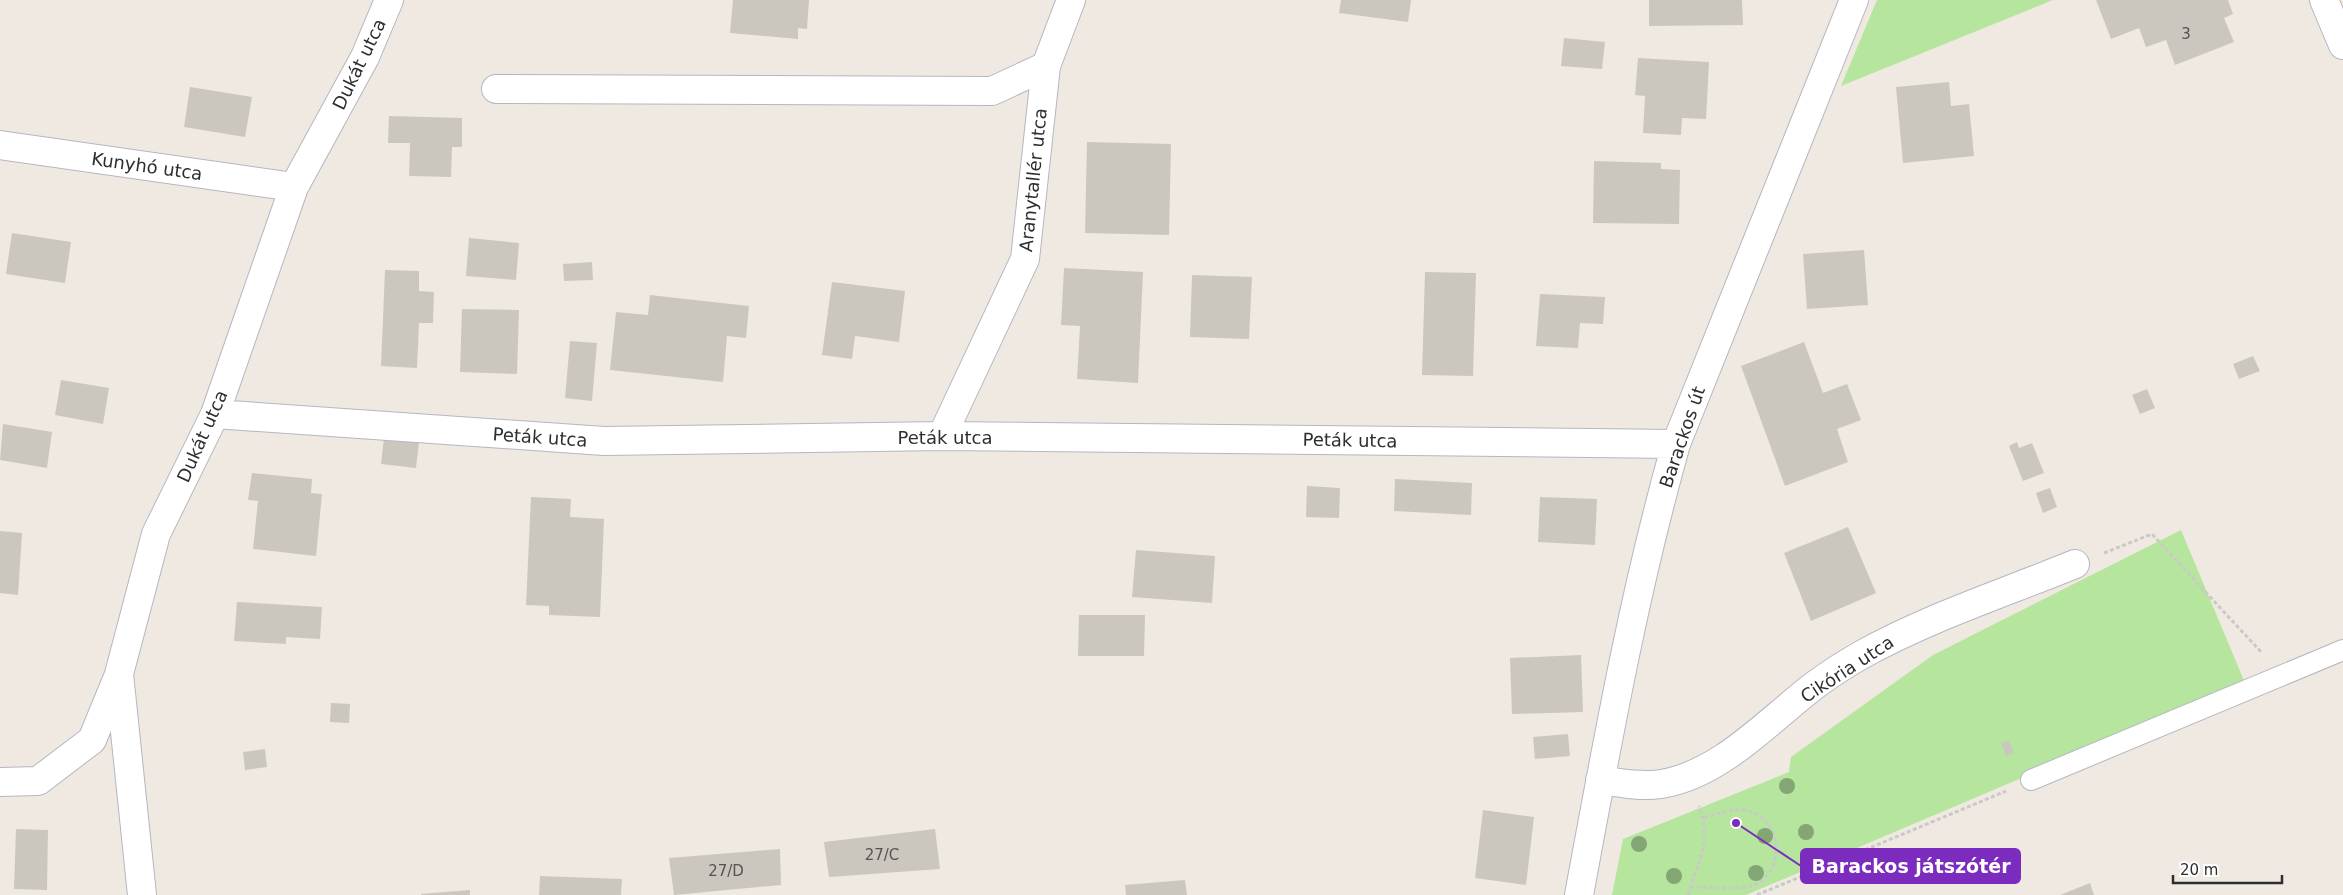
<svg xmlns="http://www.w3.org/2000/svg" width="2343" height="895" viewBox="0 0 2343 895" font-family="'DejaVu Sans',sans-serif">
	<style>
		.green { fill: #b6e59e }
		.building { fill: #cbc7bf }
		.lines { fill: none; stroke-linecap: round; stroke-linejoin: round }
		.service-casing { stroke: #b4b7c1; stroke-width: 22 }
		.minor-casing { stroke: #b4b7c1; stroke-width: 30 }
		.path { stroke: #c9c9c9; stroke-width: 3; stroke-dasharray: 4 2.5; stroke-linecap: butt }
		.service { stroke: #fff; stroke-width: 20 }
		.minor { stroke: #fff; stroke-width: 28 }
		.tree { fill: #84a574 }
		.labels { text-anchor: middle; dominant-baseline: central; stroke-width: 4; stroke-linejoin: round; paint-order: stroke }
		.number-label { font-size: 15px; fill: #555452 }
		.street-label { font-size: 18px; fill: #2e2e2e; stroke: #fff }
		.leader { fill: none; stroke: #7b2cbf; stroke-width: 2 }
		.callout-dot { fill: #7b2cbf; stroke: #fff; stroke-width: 2 }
		.callout { fill: #7b2cbf; stroke: #7b2cbf; stroke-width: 2 }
		.callout-label { font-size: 19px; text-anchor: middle; font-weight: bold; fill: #fff }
	</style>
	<rect width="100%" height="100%" fill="#efe9e1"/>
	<path class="green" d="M1877,0H2053L1841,86Z
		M2181,530L2245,683L1746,895H1612L1623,839L1789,772L1791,757L1933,655Z"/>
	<path class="building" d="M733,0H809L807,29L798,28V39L730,33Z
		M1341,0H1411L1408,22L1339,13Z
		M1649,0H1742L1743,25L1649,26Z
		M2096,0H2228L2233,14L2224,18L2234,42L2175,65L2166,40L2146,47L2139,28L2111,39Z
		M1564,38L1605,42L1602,69L1561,66Z
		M1638,58L1709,62L1706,119L1682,118L1681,135L1643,133L1645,96L1635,95Z
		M1949,82L1951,106L1969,104L1974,156L1903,163L1896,87Z
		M190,87L252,97L245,137L184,127Z
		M389,116L462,118V147H452L451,177L409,176L410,143H388Z
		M1087,142L1171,144L1169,235L1085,233Z
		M1594,161L1661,163V169L1680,170L1679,224L1593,223Z
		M12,233L71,242L65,283L6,274Z
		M469,238L519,243L516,280L466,276Z
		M1864,250L1868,305L1807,309L1803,254Z
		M592,262L593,280L564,281L563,264Z
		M1064,268L1143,272L1138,383L1077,379L1080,326L1061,325Z
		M385,270L419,271V291L434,292L433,323H419L417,368L381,366Z
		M1425,272L1476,273L1473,376L1422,375Z
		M1192,275L1252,277L1249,339L1190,337Z
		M832,282L905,291L899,342L855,336L852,359L822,355Z
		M1540,294L1605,297L1603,324L1580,323L1578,348L1536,346Z
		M650,295L749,306L746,338L727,336L723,382L610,370L616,312L648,315Z
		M462,309L519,310L517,374L460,372Z
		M570,341L597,343L592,401L565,398Z
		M1804,342L1823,393L1847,384L1861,420L1837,429L1848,462L1785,486L1741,366Z
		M2253,356L2260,371L2239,379L2233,364Z
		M61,380L109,388L103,424L55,415Z
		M2147,389L2155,408L2140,414L2132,395Z
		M3,424L52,432L47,468L0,460Z
		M384,438L419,442L416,468L381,464Z
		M2017,442L2019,448L2032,443L2044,473L2023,481L2009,446Z
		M252,473L312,479L311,493L322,494L316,556L253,549L258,501L248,500Z
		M1395,479L1472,483L1471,515L1394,511Z
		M1307,486L1340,488L1339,518L1306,517Z
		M2050,488L2057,507L2043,513L2036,493Z
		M531,497L571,499L570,517L604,519L600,617L549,615V606L526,605Z
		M1540,497L1597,499L1595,545L1538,542Z
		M1848,527L1876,593L1811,621L1784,553Z
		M0,531L22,533L18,595L0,593Z
		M1136,550L1215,556L1212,603L1132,597Z
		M237,602L322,607L320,639L286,637V644L234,641Z
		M1079,615H1145L1144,656H1078Z
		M1581,655L1583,712L1512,714L1510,658Z
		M331,703L350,704L349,723L330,722Z
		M1568,734L1570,756L1535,759L1533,737Z
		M2008,740L2014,753L2006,756L2001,743Z
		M265,749L267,767L245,770L243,752Z
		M1483,810L1534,817L1526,885L1475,878Z
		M16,829L48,830L47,890L14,889Z
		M935,829L940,869L829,877L824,842Z
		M780,849L781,885L674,895L669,858Z
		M540,876L622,879L621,895H539Z
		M1185,880L1187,895H1126L1125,885Z
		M2090,883L2094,895H2060Z
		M470,890V895H421V894Z"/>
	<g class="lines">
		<defs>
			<path id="service" d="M2031,780L2343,650"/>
			<path id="minor" d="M2324,0L2343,45
				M496,89L992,91L1046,66
				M0,145L294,187
				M215,414L604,441L942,436L1676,444
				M942,436L1025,259L1046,66L1071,0
				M1600,780C1620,783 1641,787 1661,784C1720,775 1769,720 1815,685C1830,674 1847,663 1863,654C1930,617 2004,593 2075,564
				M0,782L38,781L92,740L118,677
				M142,895L119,674L156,534L215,414L294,187L365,57L389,0
				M1579,895C1607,744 1634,592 1676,444L1854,0"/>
		</defs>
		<use href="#service" class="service-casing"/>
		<use href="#minor" class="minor-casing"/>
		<path class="path" d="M2104,553L2152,534L2262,653
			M1690,887C1705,887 1739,890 1751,886C1788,874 1783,815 1744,810C1729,809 1717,814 1703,818
			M1688,895C1698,861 1712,843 1699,806
			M1757,895L2006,791"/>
		<use href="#service" class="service"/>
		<use href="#minor" class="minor"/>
	</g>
	<g class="tree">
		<circle cx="1787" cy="786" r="8"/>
		<circle cx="1806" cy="832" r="8"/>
		<circle cx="1765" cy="836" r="8"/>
		<circle cx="1639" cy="844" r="8"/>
		<circle cx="1756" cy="873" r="8"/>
		<circle cx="1674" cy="876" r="8"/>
	</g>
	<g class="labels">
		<g class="number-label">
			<text x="2186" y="34">3</text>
			<text x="882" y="855">27/C</text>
			<text x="726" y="871">27/D</text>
		</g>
		<g class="street-label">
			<text transform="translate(359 64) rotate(-64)">Dukát utca</text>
			<text transform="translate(147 166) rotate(8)">Kunyhó utca</text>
			<text transform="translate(1033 180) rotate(-84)">Aranytallér utca</text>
			<text transform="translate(202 436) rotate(-66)">Dukát utca</text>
			<text transform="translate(540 437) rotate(4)">Peták utca</text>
			<text x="945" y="437">Peták utca</text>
			<text transform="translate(1682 437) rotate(-71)">Barackos út</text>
			<text transform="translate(1350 440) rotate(1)">Peták utca</text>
			<text transform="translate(1847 669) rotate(-33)">Cikória utca</text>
		</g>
	</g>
	<path class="leader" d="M1736 823L1801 866"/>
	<circle class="callout-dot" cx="1736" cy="823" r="5"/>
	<rect class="callout" x="1801" y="849" width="219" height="34" rx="5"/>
	<g class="callout-label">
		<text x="1911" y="873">Barackos játszótér</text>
	</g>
	<path d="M2173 875v8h109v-8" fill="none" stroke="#2e2e2e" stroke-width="2.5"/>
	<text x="2180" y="875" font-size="15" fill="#2e2e2e" stroke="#ffffff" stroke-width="4" paint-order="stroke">20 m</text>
</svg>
